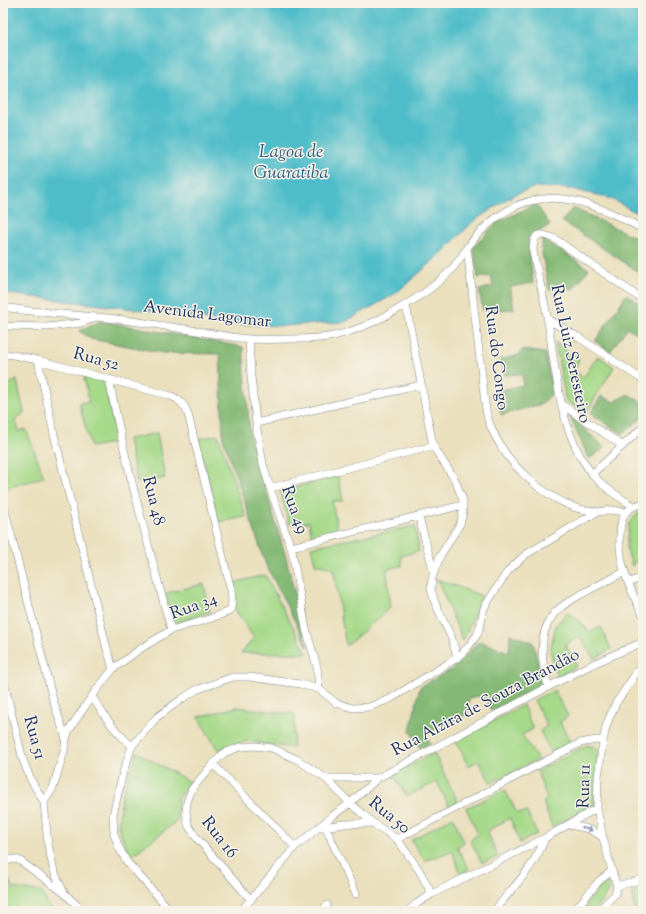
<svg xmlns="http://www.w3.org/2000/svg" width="646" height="914" viewBox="0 0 646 914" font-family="'Sorts Mill Goudy',serif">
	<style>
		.green { fill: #a6d989; stroke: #608474 }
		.forest { fill: #84b975; stroke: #50746a }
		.water { fill: #50bdc9; stroke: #367694 }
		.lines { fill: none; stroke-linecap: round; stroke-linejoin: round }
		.street-casing { stroke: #82888e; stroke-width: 8 }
		.street { stroke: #fff; stroke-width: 7 }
		.oneway { fill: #8d97ae }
		.labels { text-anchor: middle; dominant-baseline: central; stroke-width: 3; stroke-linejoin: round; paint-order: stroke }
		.street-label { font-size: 17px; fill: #1b2f5e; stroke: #f7f3e8 }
		.water-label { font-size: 18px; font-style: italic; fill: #2b5a7e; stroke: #f7f3e8 }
	</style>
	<rect width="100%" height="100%" fill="#f7f3e8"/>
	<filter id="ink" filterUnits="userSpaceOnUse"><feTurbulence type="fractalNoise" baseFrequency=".025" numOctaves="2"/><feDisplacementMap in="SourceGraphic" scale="8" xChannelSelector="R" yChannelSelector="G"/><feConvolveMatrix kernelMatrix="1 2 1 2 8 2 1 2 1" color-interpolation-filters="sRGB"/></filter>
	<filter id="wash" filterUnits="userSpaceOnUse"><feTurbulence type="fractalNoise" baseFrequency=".012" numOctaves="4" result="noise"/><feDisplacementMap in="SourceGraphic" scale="16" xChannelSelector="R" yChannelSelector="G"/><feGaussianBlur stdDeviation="0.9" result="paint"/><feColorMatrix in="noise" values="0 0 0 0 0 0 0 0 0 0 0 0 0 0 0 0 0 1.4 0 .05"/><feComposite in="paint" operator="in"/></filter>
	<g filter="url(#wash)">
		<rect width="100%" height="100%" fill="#eae0bd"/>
		<path class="green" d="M555,342L579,359L574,370L583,378L598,356L614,367L586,413L566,401Z
			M84,377L104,381L117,442L91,447L79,403L89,402Z
			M17,380L24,413L15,420L19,431L26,429L44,477L4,489L3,483V387Z
			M157,433L165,478L137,483L128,439Z
			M218,435L246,517L219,522L198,439Z
			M338,476L343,501H332L338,532L312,537L309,522L289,524L280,491Z
			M642,509L643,553L632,566L626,547L629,523Z
			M415,526L419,551L401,556L402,566L387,569L390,608L346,646L333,568L315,564L311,547Z
			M265,575L307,653H241L254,638L234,608L233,583Z
			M437,579L482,596L463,641Z
			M204,584L210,612L172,624L166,593Z
			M568,611L590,632L601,627L611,649L594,659L580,637L565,644L577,666L558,677L550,651L556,625Z
			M554,690L568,716L560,722L571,743L551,752L540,731L547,726L534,700Z
			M523,705L533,729L522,735L538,760L491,783L478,761L468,766L456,741Z
			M237,707L295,714L293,748L246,741L218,750L198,717Z
			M587,745L598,748L595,804L552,827L543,802L547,799L537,771Z
			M137,752L190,782L178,798L177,821L130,857L118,826L122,795Z
			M434,753L458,802L449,806L437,782L407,796L392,774Z
			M505,790L517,813L527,812L537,834L520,843L510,818L487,831L498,857L482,863L470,840L478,834L466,808Z
			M453,817L464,842L457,847L469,869L461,874L452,851L425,861L411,840Z
			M5,872L13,888L41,892L53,911H3V873Z
			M604,882L610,888L602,901L593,911H581Z
			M643,888V911H635L632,893Z"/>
		<path class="forest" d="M536,204L550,225L528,238L533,283L510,287L514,309L483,311L479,290L493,286L491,276L478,278L473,248L496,223Z
			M573,208L643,241V275L562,221Z
			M543,239L589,269L572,290L559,284L549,290L541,248Z
			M627,294L643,306V326L638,333L627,328L610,352L595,341Z
			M101,321L243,347L250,436L286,558L308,647L266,565L223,438L220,354L163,353L91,339L79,331Z
			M522,350L545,353L553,392L542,404L501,415L496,391L523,385L522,374L505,375L500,360L519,355Z
			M628,394L643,403V417L622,434L591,413L601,396L614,402Z
			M569,415L605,448L589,459Z
			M510,634L533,642L543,684L491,711L484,695L469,698L468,713L426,734L430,744L420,748L410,731L420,687L451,670L479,641L509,652Z"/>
		<path class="water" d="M3,3H643V216L611,199L572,189L536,187L513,195L474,221L439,256L395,294L345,322L282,326L233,324L160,312L15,295L3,292Z"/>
	</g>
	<g filter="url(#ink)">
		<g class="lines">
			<defs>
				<path id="street" d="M467,247L485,403C486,411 487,419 491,427C505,462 539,494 576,508C582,510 590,510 597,512
					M406,305L433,446L455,480L463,500V512L460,524L440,556L432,578L431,589L435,603L452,639L457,658
					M3,307C43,314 84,315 125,320C152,324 180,328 208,333C221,335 235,338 249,339C263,340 277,339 291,339C305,339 320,339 333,336C368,329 426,297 451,270C461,259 468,245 478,234C531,178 584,197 643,229
					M547,319L578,337L643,380
					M3,326L48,327L81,323L96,317
					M249,339L251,376L256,423L263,464L270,488L292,551L306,629L317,667L319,689
					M3,354L13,355L38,360L171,396C180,400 184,404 188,414L231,590L232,601L231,608L228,612L209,619L171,630L140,649L113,669L92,696L69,730L66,739L64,751L53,788L44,802
					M38,360L54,434L106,645L113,669
					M109,379C125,463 149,547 171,630
					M561,404L623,446
					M256,423L421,385
					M592,474L643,427
					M270,488L433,446
					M3,503L53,700L66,739
					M643,503C637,505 628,508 625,514C621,520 620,527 620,535C618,564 630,589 643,615
					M633,506C619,497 604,488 593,475C559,433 556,372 548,321C544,298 538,275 533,252C533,233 538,231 555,239L643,300
					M419,517L434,573
					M291,547L463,505
					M628,583L643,577
					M3,679L23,760L31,780L44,802L48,845L54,871L64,893L83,911
					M548,687C542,664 537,635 553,615C564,600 606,582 624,572
					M92,696C103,715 115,732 132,746
					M213,764L295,847
					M325,778H378
					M569,825C582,827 593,829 603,838
					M325,826L356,894
					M322,827L344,824L373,823
					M397,839L580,743L596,740L603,741
					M3,864L11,859L19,860L63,892
					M617,886L643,879
					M251,900L196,837L188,825L186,812L187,802L192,789L213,764L224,753L240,747L255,746L272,748L298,760L325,778L350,803L373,823L397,839L419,870L432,894
					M171,911L127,862L119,848L114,834L113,815L123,772L132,746L157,717L182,699L196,690L233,677H250L300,684L319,689L336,703L353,708L369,707L390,699L457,658L468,647L477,635L481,623L484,608L494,592L508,571L525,555L597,512L611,510L625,512
					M241,911L295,847L331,817L350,803L378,778L548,687L593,664L643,642
					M322,911L327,905
					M408,911L416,904L432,894L545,838L597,808
					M494,911C512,888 535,867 545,838
					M574,911L599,881L612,871
					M598,911L615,894L617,886L612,871L603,838L597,808L598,777L603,741L607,723L616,703L643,663"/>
			</defs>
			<use href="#street" class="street-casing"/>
			<use href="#street" class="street"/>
		</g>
		<defs><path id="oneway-solid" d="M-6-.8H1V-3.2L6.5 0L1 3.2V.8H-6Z"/></defs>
		<use class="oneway" href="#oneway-solid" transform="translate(587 829) rotate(17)"/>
	</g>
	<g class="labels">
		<g class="street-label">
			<text transform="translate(207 315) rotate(7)">Avenida Lagomar</text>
			<text transform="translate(570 354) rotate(78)">Rua Luiz Seresteiro</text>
			<text transform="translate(496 358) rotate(83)">Rua do Congo</text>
			<text transform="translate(96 360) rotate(15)">Rua 52</text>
			<text transform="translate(153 501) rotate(76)">Rua 48</text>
			<text transform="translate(294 510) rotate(70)">Rua 49</text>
			<text transform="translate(194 607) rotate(-20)">Rua 34</text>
			<text transform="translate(486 703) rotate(-28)">Rua Alzira de Souza Brandão</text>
			<text transform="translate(34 738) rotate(75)">Rua 51</text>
			<text transform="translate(585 786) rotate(-88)">Rua 11</text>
			<text transform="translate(389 816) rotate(39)">Rua 50</text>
			<text transform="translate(219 838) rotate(52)">Rua 16</text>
		</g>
		<g class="water-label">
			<text x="291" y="153">Lagoa de<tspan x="291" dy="21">Guaratiba</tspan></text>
		</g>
	</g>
	<rect width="646" height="914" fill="none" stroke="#f7f3e8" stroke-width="16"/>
</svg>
